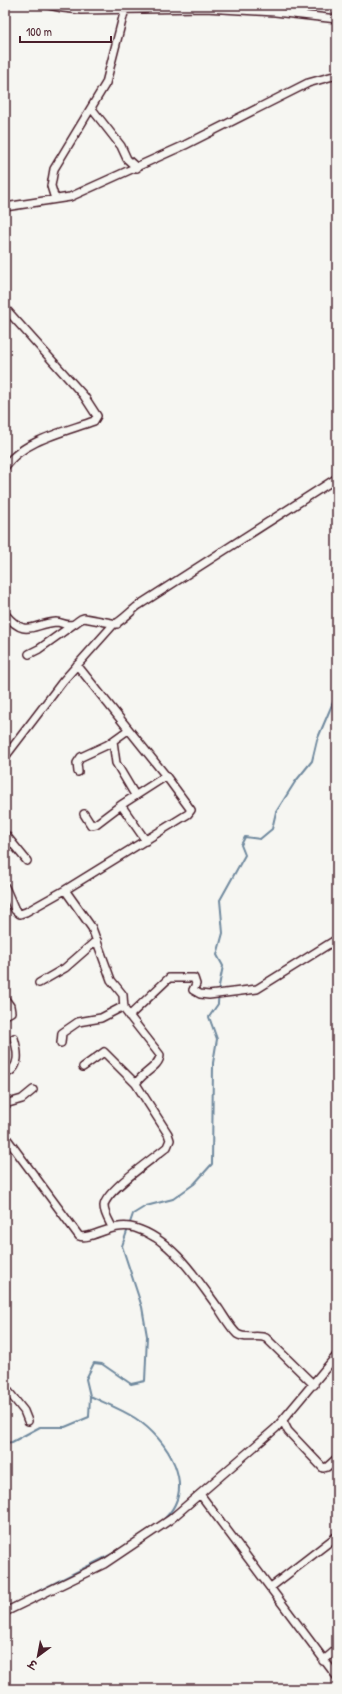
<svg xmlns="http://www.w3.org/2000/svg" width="342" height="1694" viewBox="0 0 342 1694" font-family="'Patrick Hand','Playpen Sans Deva',sans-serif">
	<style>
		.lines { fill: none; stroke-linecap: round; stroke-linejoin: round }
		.stream { stroke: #6f899e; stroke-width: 2 }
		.minor-casing { stroke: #4a1f2b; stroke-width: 10 }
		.minor { stroke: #f6f6f2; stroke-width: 7 }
	</style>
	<rect width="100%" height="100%" fill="#f6f6f2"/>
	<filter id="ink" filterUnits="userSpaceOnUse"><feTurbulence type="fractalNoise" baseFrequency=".025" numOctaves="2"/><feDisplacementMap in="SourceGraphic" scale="8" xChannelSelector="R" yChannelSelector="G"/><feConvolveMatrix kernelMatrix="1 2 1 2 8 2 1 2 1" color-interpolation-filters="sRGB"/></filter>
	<g filter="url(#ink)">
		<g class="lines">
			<path class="stream" d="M90,1396C105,1403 121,1409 135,1418C167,1439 199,1487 163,1520
				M5,1443L12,1442L40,1427H65L89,1417L90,1396L86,1379L94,1363L102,1364L131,1384L145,1381L147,1336L142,1307L122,1246L133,1214L146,1206L173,1199L194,1184L212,1164L213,1063L217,1039L209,1017L218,1004L219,986L223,966L217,955L223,933L220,900L245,855L241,845L245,837L260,839L272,829L276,812L295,782L312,761L317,740L337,693
				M31,1595L112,1554L148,1530
				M5,1608L22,1600"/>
			<defs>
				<path id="minor" d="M49,5L63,8L81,10L205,8L275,12L337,19
					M92,109L121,146L127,159L137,168
					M55,199L51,186L54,169L106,83L125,9
					M5,207L70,197L185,145L308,83L337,75
					M5,308L84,396L97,416L94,421C67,431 21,441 5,467
					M5,614C26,639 32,624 56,622C62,622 67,627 74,624C79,621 79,619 84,618L117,624
					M29,654L39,649L74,624
					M113,741L116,763L135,795
					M5,757L63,681L113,625C120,623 132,610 139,605L337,478
					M78,772L77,763L81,757L107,745L128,730
					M84,814L91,825L96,824L121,805
					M5,834L27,861
					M146,841L121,805L166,776
					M5,887L15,910L20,914L26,912L65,890L92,928L111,980L123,995L124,1009L160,1055C160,1067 141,1073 136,1084L168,1134L170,1140L167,1147C154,1158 105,1191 104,1206C104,1213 109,1221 112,1227
					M65,890L188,814L191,810L166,776L77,665
					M39,983L65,968L97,940
					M5,999L10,1006L11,1012L5,1015
					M129,1016L169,978H194L196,984L193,990L200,994L209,995L257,989L337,939
					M61,1043L62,1033L78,1022L101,1018L124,1006
					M83,1067L104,1052L136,1084
					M5,1074C21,1068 18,1052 14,1038
					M5,1104L22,1099L33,1090
					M5,1136L79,1236C91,1241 112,1221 135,1228C172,1239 197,1279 219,1309C225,1318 230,1327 237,1334C246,1340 257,1334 266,1338L314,1385
					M5,1387L24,1411L28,1421
					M283,1421L288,1431L323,1468L327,1467L337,1458
					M200,1494L337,1677
					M271,1587L337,1536
					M5,1612L104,1564L171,1519L276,1428L337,1355
					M323,1661L337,1649"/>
			</defs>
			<use href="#minor" class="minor-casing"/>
			<use href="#minor" class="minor"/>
		</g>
	</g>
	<rect width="342" height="1694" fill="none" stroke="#f6f6f2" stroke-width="20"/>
	<rect x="10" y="10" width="322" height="1674" fill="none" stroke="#4a1f2b" stroke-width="1.5" filter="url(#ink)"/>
	<g transform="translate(38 1656) rotate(212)" stroke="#f6f6f2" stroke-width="3" paint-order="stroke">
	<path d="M0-3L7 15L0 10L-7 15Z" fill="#4a1f2b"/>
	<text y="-6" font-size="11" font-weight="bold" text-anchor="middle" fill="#4a1f2b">उ</text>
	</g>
	<path d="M20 36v6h91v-6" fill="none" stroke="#4a1f2b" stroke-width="2"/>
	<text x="26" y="36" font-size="12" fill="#4a1f2b" stroke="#f6f6f2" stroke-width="3" paint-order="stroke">100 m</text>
</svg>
